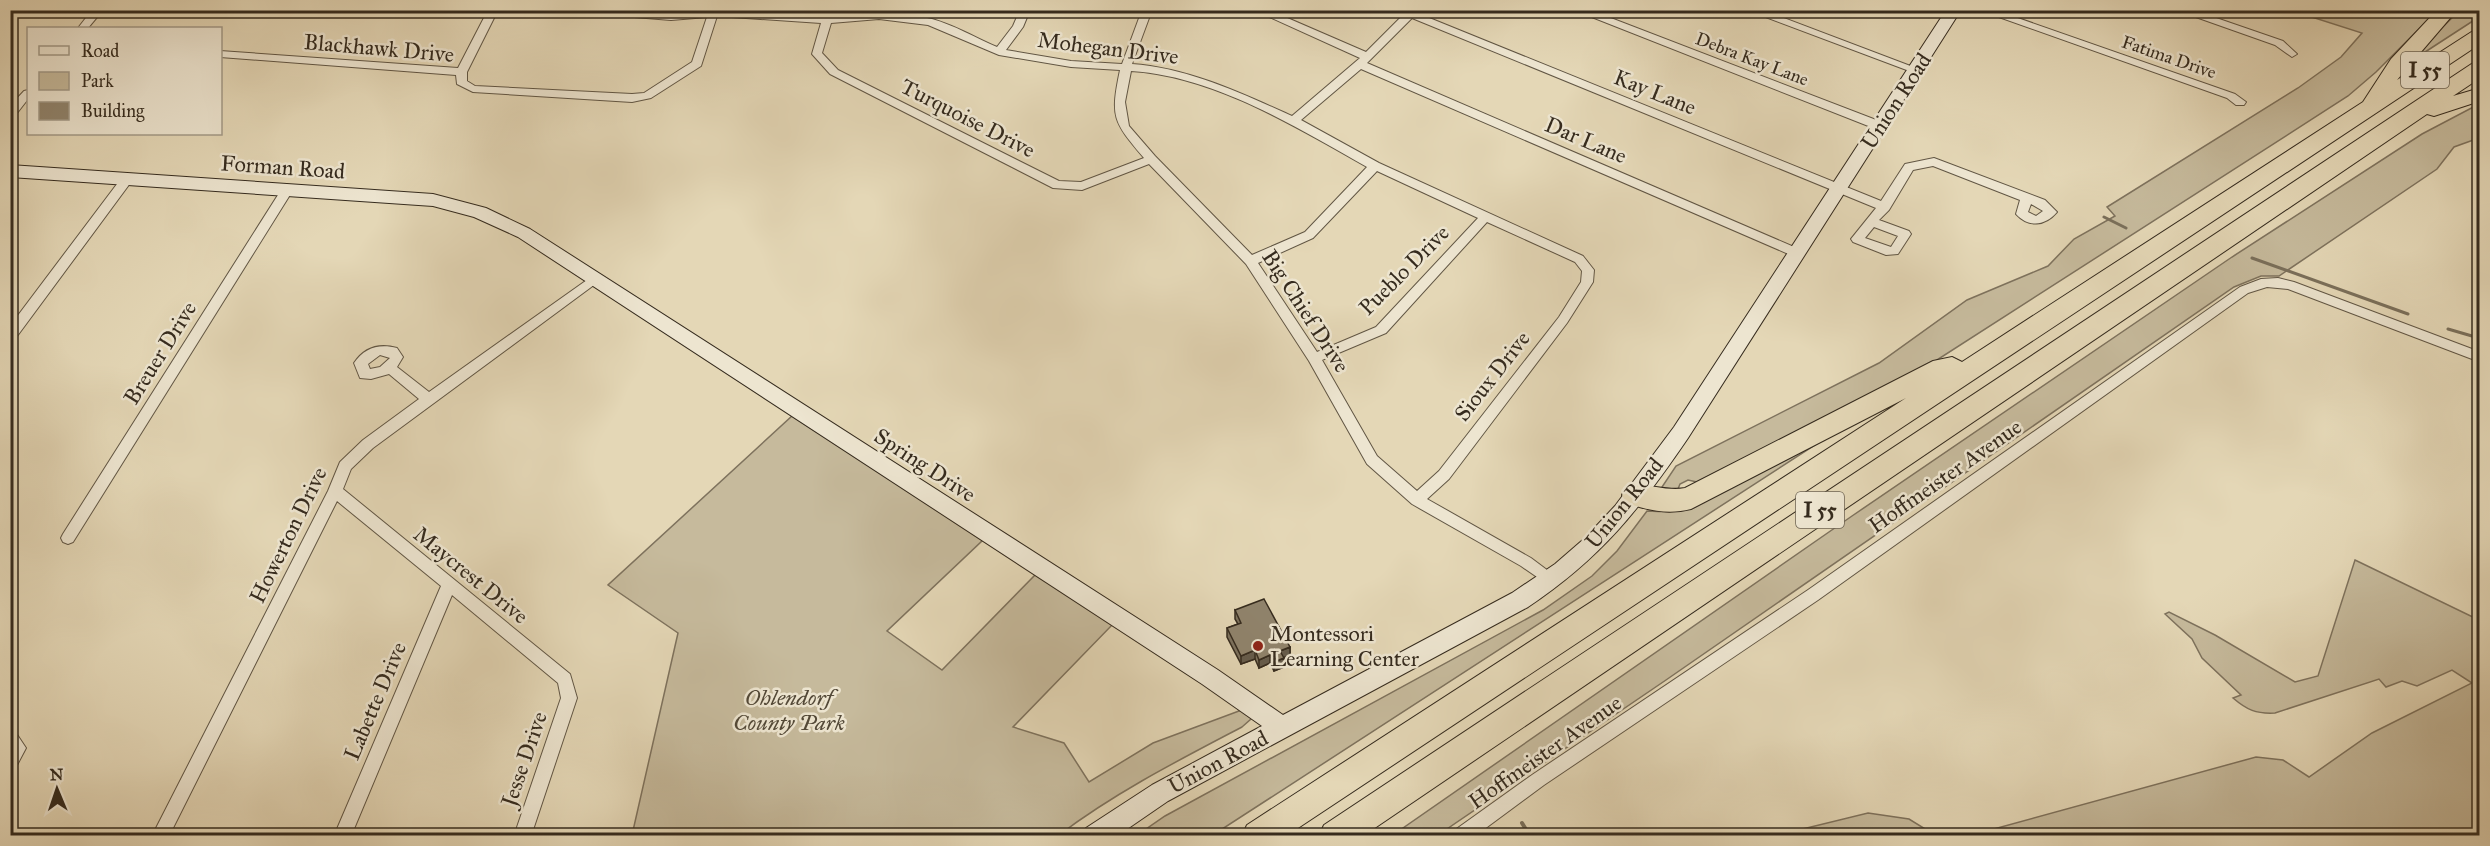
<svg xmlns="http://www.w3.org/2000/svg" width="2490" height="846" viewBox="0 0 2490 846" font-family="'IM FELL Great Primer',serif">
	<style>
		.green { fill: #c6ba9c; stroke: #7e725d; stroke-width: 1.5 }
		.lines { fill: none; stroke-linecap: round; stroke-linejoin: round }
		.stream-far1 { stroke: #7a6f5a; stroke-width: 3 }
		.stream { stroke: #7a6f5a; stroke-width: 4 }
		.street-casing { stroke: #615644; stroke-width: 2 }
		.secondary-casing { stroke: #352b1e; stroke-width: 2 }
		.highway-casing { stroke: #352b1e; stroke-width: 2 }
		.street { fill: #ede5d0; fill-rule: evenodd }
		.secondary { fill: #ede5d0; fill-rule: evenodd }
		.highway { fill: #e4d7b6; fill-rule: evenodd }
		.wall { fill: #7c725e; stroke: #352b1e; stroke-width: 1.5 }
		.shaded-wall { fill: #655c4c; stroke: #352b1e; stroke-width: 1.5 }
		.building { fill: #90846d; stroke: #352b1e; stroke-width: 1.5 }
		.poi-dot { fill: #8f2418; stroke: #ede5d0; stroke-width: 2 }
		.labels { text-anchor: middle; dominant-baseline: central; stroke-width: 5; stroke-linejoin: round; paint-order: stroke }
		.far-street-label { font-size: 18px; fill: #352b1e; stroke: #ede5d0 }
		.shield { fill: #ede5d0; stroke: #6c6353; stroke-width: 1.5 }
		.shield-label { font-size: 21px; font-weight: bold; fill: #352b1e }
		.street-label { font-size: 22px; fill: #352b1e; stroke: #ede5d0 }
		.poi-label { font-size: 22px; fill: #352b1e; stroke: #ede5d0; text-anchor: start }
		.park-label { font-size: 22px; font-style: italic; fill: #524837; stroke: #ede5d0 }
	</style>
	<rect width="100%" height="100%" fill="#e4d7b6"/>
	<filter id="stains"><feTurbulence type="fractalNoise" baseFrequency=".00333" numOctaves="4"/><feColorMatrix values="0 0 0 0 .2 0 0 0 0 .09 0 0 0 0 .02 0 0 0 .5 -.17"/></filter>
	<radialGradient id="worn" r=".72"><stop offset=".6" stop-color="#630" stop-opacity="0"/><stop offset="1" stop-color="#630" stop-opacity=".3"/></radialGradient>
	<path class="green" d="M2293,11H2434L2432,16L2376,72L2348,96L1926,367L1697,482L1688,480L1680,484L1678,489L1664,490L1662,487L1676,466L1879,363L1967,300L2048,266L2074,239L2115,216L2107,207L2298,88L2341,57L2362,33Z
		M2459,11H2479V17L2402,67Z
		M2479,104V138L2454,147L2437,169L2279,276H2261L2234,287L1666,680L1438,835H1393L1852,516L2232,257L2422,134Z
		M792,416L984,539L887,631L942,670L1037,573L1114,623L1013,727L1064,743L1089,782L1153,743L1247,708L1251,719L1242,727C1179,760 1116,792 1059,835H632L678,633L608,585Z
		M1821,441L1213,835L1136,836L1165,816L1543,610L1592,576L1617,551L1647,511L1669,512Z
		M2355,560L2479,620V835H1972L2256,757L2283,760L2309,777L2372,733L2472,683L2452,670L2417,686L2402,681L2386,687L2379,679L2275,713C2256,714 2247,710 2233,698L2241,695L2202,658L2192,639L2165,614L2169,612L2215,635L2295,682L2318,676Z
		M1868,813L1909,819L1935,835H1778Z"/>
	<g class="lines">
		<path class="stream-far1" d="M2104,217L2126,228
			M2252,258L2408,314
			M2448,329L2472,336L2480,335"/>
		<path class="stream" d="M1522,823L1530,836"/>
		<defs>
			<path id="street" d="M92,10H103L88,28H78Z
				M488,10H498L467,72V81L475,86L632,94L644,93L692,62L707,17L671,20L585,13L580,10H629L671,14L723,10L823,17L825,10H833V16C866,14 899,11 932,19C954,25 976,38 997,47L1013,26L1020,10H1030L1023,27L1006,50L1071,61L1122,64L1142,10H1152L1132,64C1188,68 1241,93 1292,116L1360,58L1254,10H1269L1366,52L1408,10H1419L1417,13L1881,201L1905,164L1934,158L2045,200L2057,212C2045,226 2029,228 2016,214L2020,200L1933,166L1913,170L1889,210L1879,220L1909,231L1911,234L1898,254L1886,255L1853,242L1851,239L1876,208L1412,18L1367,63L1801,250L1803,253L1801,256H1793L1361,69L1301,120L1379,163L1583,256L1594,270L1593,282L1567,323L1449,479L1427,499L1531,558L1555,576L1557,580L1555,584L1550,586L1521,566L1412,504L1367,464L1309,361L1246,264L1149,164L1082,190L1053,188L830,74L812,54L821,23L717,16L701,66L651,98L632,102L473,92L457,84L456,75L220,57V51L458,68ZM879,19L928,25L999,55L1071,67L1120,70C1110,118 1113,121 1144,158L1081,182L1059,181L838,70L822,53L831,23ZM1131,71C1214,76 1296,127 1367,167L1305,232L1252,255L1155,156L1129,126L1125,102ZM1377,171L1478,218L1376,327L1317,352L1258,263L1313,238ZM2031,204L2043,211L2036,216L2028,212ZM1487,222L1575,262L1582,271L1581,282L1559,317L1439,471L1417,491L1377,456L1322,360L1386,333ZM1874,227L1898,236L1891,247L1865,238Z
				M1574,10H1590L1884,123L1886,126L1880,130L1876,129Z
				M1747,10H1763L1921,70L1920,72H1912Z
				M1979,10H1995L2235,94L2246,102L2244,105H2236L2227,98Z
				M2176,10H2193L2283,41L2297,54L2292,57L2275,45Z
				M28,90V99L14,117H10V106L24,91Z
				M127,175L131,176L133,179L131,182L15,339L10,341V326L123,176Z
				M287,186L293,190L73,542L68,544L63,542L61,538L63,534L283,187Z
				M594,275L600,279L598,282L373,448L351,469L343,489L570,674L577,698L531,836H514L561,698L558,683L452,595L351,836H334L441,586L337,501L169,836H152L328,491L340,462L363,440L419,399L389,374L371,379L360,378L354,363C364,348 379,343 397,348L403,357L397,367L429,392ZM380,355L390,358L380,367L370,369L368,364Z
				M2278,278L2294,282L2480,352V362L2288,289L2267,287L2248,293L1818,600L1544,785L1475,836H1453L1455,830L1532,775L1808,590L2240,287L2261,279Z
				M10,731L16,733L26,748L16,767L10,769Z"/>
			<path id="secondary" d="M1946,10H1961L1688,438C1639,510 1601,558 1528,607L1168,801L1117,836H1083L1086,828L1152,785L1262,726L1202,684L518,237L474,217L433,206L10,177V165L433,194L486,208L530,229L1218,670L1283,715L1512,593L1555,564L1585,538L1615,506L1674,427Z"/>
			<path id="highway" d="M2437,10H2457L2397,80L2473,31L2480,29V44L1286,836H1242L1247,825L1906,398L1691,509C1668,515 1648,510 1626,503L1622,495L1626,487C1643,481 1665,492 1685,488L1933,361L1952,357L1962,362L2363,102L2391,59Z
				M2480,62V78L2453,96L2480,88V101L2434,116L2427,114L1363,836H1319L1324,825L2473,63Z"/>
		</defs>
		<use href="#street" class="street-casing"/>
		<use href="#secondary" class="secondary-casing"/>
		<use href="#highway" class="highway-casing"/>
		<use href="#street" class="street"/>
		<use href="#secondary" class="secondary"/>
		<use href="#highway" class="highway"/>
	</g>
	<path class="wall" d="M1235,610L1290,647V655L1284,658V667L1274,671L1270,663L1259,668L1255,659L1241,664L1227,637V628L1238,624L1235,619Z"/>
	<path class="shaded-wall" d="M1290,647V655L1280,659V651Z
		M1255,650V659L1241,664V656Z
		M1270,655V663L1259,668V660Z
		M1284,658V667L1274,671V662Z"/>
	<path class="building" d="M1264,599L1290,647L1280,651L1284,658L1274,662L1270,655L1259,660L1255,650L1241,656L1227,628L1241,623L1235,610Z"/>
	<circle class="poi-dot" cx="1258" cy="646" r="6"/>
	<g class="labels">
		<g class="far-street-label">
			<text transform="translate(2169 57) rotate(19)">Fatima Drive</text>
			<text transform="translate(1752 59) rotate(21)">Debra Kay Lane</text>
		</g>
		<g class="shield">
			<rect x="2401" y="52" width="48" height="36" rx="4.5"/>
			<rect x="1796" y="492" width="48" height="36" rx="4.5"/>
		</g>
		<g class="shield-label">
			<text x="2425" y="70">I 55</text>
			<text x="1820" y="510">I 55</text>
		</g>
		<g class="street-label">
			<text transform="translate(379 48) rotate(5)">Blackhawk Drive</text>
			<text transform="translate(1108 48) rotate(7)">Mohegan Drive</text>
			<text transform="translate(1655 92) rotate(22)">Kay Lane</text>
			<text transform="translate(1896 101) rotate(-57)">Union Road</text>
			<text transform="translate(968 118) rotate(27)">Turquoise Drive</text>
			<text transform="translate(1586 140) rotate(23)">Dar Lane</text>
			<text transform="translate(283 167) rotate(4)">Forman Road</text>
			<text transform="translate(1404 270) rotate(-45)">Pueblo Drive</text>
			<text transform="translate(1306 311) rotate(57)">Big Chief Drive</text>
			<text transform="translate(160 353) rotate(-58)">Breuer Drive</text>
			<text transform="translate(1492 376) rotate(-52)">Sioux Drive</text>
			<text transform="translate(925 465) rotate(33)">Spring Drive</text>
			<text transform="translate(1945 476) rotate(-35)">Hoffmeister Avenue</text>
			<text transform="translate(1624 503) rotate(-51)">Union Road</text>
			<text transform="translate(288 535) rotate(-64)">Howerton Drive</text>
			<text transform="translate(471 575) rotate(39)">Maycrest Drive</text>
			<text transform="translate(375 701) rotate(-67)">Labette Drive</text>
			<text transform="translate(1545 752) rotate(-35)">Hoffmeister Avenue</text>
			<text transform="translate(524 759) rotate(-71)">Jesse Drive</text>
			<text transform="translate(1218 762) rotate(-28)">Union Road</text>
		</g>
		<g class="poi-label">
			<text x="1270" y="633">Montessori<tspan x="1270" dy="25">Learning Center</tspan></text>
		</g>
		<g class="park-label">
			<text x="789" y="697">Ohlendorf<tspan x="789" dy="25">County Park</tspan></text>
		</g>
	</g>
	<rect width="2490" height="846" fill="none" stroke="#e4d7b6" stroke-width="36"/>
	<rect x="12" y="12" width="2466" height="822" fill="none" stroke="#352b1e" stroke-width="3"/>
	<rect x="18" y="18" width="2454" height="810" fill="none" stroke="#352b1e" stroke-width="1.5"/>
	<rect x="27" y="27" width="195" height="108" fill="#ede5d0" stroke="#a39b89" stroke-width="1.5"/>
	<rect x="39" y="46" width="30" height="9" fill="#ede5d0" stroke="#a39b89" stroke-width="1.5"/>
	<text x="81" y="57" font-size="18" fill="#352b1e">Road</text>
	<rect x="39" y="72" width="30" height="18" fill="#c6ba9c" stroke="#a39b89" stroke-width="1.5"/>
	<text x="81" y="87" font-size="18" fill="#352b1e">Park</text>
	<rect x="39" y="102" width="30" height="18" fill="#90846d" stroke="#a39b89" stroke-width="1.5"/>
	<text x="81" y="117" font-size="18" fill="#352b1e">Building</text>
	<g transform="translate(57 789) rotate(358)" stroke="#ede5d0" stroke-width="4.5" paint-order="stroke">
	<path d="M0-4.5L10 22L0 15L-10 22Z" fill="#352b1e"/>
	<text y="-9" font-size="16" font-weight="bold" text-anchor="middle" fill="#352b1e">N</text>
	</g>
	<rect width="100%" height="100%" filter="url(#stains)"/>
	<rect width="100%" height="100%" fill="url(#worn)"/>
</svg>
